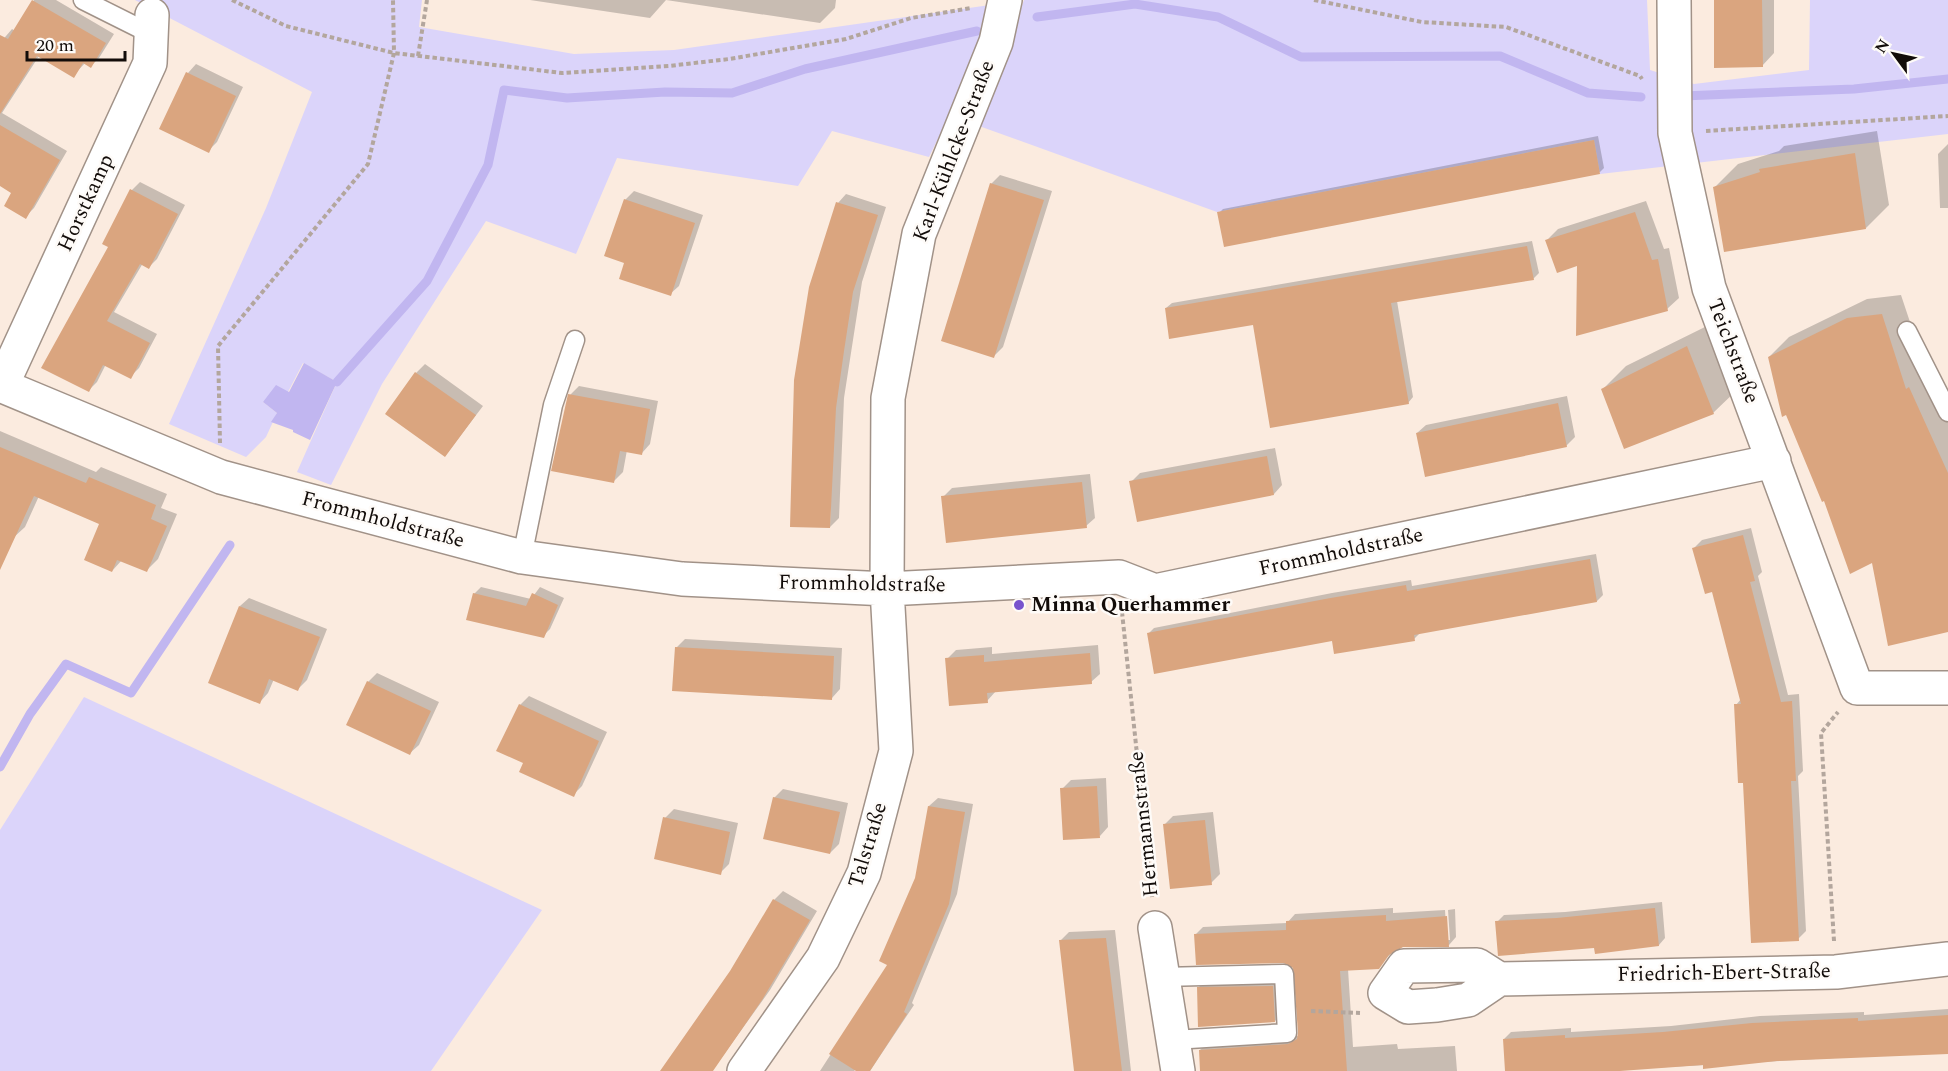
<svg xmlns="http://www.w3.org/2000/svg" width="1948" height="1071" viewBox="0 0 1948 1071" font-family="Spectral,serif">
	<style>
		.green { fill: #dbd4fa }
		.water { fill: #c1b6f0 }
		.shadow { fill: #0003 }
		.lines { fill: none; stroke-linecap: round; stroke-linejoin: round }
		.stream { stroke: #c1b6f0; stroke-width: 9 }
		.building { fill: #daa57f }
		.lane-casing { stroke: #a19288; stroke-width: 21 }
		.street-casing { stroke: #a19288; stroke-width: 36 }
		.path { stroke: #b3a69d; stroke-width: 4; stroke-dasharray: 4.5 3; stroke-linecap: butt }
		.lane { stroke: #fff; stroke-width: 18 }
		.street { stroke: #fff; stroke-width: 33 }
		.poi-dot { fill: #7853cd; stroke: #fefbf8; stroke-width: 2 }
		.labels { text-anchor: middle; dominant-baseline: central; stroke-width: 5; stroke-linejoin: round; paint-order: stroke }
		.street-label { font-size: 21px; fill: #120c09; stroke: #fefbf8 }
		.poi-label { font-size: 21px; font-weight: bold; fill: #120c09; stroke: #fefbf8; text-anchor: start }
	</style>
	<rect width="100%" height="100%" fill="#fbebdf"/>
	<path class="green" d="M135,0H422L419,27L574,54L674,50L1004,3L929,157L832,131L798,186L617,158L576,254L486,221L382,384L331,485L297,472L337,382L303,363L288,392L263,402L277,413L266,437L246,457L169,424L266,208L312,92Z
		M1024,0H1647L1650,70L1694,84L1809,70L1810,0H1948V134L1600,174L1594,140L1217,212L979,126Z
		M84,697L542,910L431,1071H0V830Z"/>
	<path class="water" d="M304,363L337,382L310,440L293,432V430L271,422L277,413L263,402L276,385L289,392Z"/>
	<path class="shadow" d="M34,0H56L114,34L99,58L91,66L85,63L73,76L39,56L2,113L67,151L34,208L25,217L14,192L0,184V43L12,29L15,31Z
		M530,0H836L835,8L820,23L666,0L650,18Z
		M1714,0H1774V53L1762,66Z
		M196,64L243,87L217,142L208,151L188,73Z
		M1877,131L1889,205L1866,228L1715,187L1738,164L1779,151L1784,146Z
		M1598,136L1604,168L1600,172L1219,213L1223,209Z
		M1948,144V208H1940L1938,154Z
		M1000,175L1052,191L1003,347L994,356L991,184Z
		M140,182L185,205L157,259L149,267L143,263L114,312L157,334L139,368L130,377L106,364L97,382L89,390L110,247L132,190Z
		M634,191L703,215L679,286L670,294L626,262L625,200Z
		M846,194L886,207L862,282L844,398L839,518L830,527L838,203Z
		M1646,201L1664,249L1669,248L1679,298L1667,309L1579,264L1546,241L1558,229Z
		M1532,241L1539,273L1533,279L1397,301L1413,397L1408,403L1254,323L1166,308L1172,303Z
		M1901,295L1926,370L1948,411V630L1873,560L1825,499L1769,357L1789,337L1867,299Z
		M1711,324L1737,390L1713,413L1603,389L1626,366Z
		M425,364L483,406L445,456L416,373Z
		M579,386L658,401L650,444L642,453L627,450L623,472L614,481L570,395Z
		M1567,396L1575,437L1566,446L1417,433L1426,425Z
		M0,431L96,472L101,467L167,494L161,508L177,514L158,559L147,570L122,560L112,571L101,523L39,496L25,527L13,538L0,532Z
		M1275,448L1282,485L1274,494L1131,482L1140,473Z
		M1090,474L1095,518L1086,526L943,497L952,488Z
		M1751,528L1762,572L1758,576L1788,695L1799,694L1803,771L1798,776L1806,931L1798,939L1744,782L1736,705L1741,699L1713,590L1694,548L1702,540Z
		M1596,554L1603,595L1597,601L1420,633L1414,639L1148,634L1154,628L1332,593L1411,580L1412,586Z
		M481,587L531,599L540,587L564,598L550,629L543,636L474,594Z
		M249,598L327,629L307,680L298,689L274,679L268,693L260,702L240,606Z
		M685,639L842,648L840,689L832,698L676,648Z
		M1098,645L1100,674L1091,682L996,691L987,701L947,659L956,650L992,647V654Z
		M377,673L439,702L419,745L410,753L368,682Z
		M529,696L607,732L582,786L573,795L525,763L520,705Z
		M1106,778L1108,827L1100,836L1062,789L1071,780Z
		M783,789L848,803L839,844L830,853L774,798Z
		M938,798L973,804L957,894L912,1003L914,1005L870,1071L856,1069L854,1071H820L889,964L916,879L929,806Z
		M674,809L738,823L729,864L720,873L665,818Z
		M1213,812L1220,874L1211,883L1164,825L1173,816Z
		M783,891L817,911L770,990L712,1071H661L732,972L774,900Z
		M1662,902L1665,938L1659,945L1595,946L1497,922L1504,915L1565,912Z
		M1393,908V913L1445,910L1447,940H1450L1448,910L1455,909L1456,937L1449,945L1403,946L1392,952L1378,967L1348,969L1353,1047L1397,1044L1398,1049L1455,1046L1457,1071H1202L1200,1050L1208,1042L1299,1036L1295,967L1195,935L1203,927L1287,923L1295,914Z
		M1115,930L1131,1071H1075L1060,941L1069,932Z
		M1277,982L1279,1017L1275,1021L1198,988L1202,984Z
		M1948,1009V1052L1593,1071H1506L1504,1039L1511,1032L1571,1028V1032L1671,1026L1760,1016L1864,1012V1015Z"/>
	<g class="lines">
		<path class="stream" d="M1037,17L1135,4L1218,17L1301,57L1500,56L1588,93L1641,97
			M1683,96L1854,89L1948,79
			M337,382L427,281L488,165L504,90L567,98L665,92L732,93L805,69L977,31
			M0,767L30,714L66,664L131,693L230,545"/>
	</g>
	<path class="building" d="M32,0L106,43L91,68L83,63L74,78L37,56L0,114V35L8,39Z
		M1714,0H1762L1763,67L1714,68Z
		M186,72L236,96L209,153L159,129Z
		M0,125L60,160L26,219L4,206L11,193L0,186Z
		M1594,140L1600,174L1224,247L1217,212Z
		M1855,153L1866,229L1724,252L1713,187L1760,172L1759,169Z
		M990,183L1044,200L994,358L941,341Z
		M130,189L178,214L149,269L140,264L107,321L150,343L131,379L103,365L89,392L41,368L108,247L102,244Z
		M624,199L695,223L671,296L619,279L624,263L604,256Z
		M836,202L878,215L853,292L844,351L836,408L830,528L790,527L794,380L809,287Z
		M1635,212L1652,260L1658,259L1668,311L1576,336L1577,266L1557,273L1545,240Z
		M1527,246L1534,280L1391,303L1409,404L1270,428L1253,325L1169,339L1165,308Z
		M1882,314L1906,389L1909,387L1948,473V632L1888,646L1872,563L1850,574L1824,501L1822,502L1786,415L1782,417L1768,357L1847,318Z
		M1687,346L1714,414L1624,449L1601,389Z
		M415,372L476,415L445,457L385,414Z
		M568,394L650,409L642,455L620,451L614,483L551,471Z
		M1558,403L1567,447L1425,477L1416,433Z
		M0,447L86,483L89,477L156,505L151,519L167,526L147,572L117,560L112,572L84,560L99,524L34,496L0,570Z
		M1267,456L1274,495L1137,522L1129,481Z
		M1082,482L1087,528L946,543L941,496Z
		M1743,535L1755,581L1750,582L1781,702L1792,701L1796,781H1791L1799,941L1751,943L1743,783H1738L1734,704H1741L1712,592L1705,594L1692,548Z
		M1590,559L1597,602L1414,635L1415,641L1334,654L1332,641L1154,674L1147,633L1325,599L1406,585L1407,591Z
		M473,593L526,606L532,593L558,605L544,638L466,620Z
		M239,606L320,637L298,691L269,679L260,704L208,683Z
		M675,647L834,656L832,700L672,691Z
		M1090,653L1092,684L987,693L988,703L949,706L945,658L984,655V662Z
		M367,681L431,711L410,755L346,725Z
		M519,704L599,741L574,797L519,772L523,763L496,751Z
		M1097,786L1100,838L1063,840L1060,788Z
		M773,797L840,812L830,854L763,839Z
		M928,806L965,812L949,904L904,1012L907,1014L870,1071H856L829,1054L887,965L879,961L915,878Z
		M663,817L730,832L721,875L654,859Z
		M1205,820L1212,885L1170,889L1163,824Z
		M773,899L810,920L762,1000L713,1071H660L730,971Z
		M1655,908L1659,946L1595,954L1594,948L1498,956L1495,921L1557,918Z
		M1386,915V921L1447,916L1449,947H1403L1389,955L1379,969L1340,971L1347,1071H1200L1199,1050L1288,1044L1297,1039L1298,1032L1293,968L1284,963L1196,965L1194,934L1286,930V921Z
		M1106,938L1122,1071H1074L1059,940Z
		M1273,986L1275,1022L1198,1027L1197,987Z
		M1948,1015V1054L1777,1061L1703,1069V1065L1620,1071H1505L1503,1039L1565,1035V1038L1663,1032L1752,1023L1858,1018V1021Z"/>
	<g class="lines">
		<defs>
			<path id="lane" d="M83,0L151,34
				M1907,331L1948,412
				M522,557L553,405L575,340
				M1163,977L1284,974L1287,1033L1173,1040"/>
			<path id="street" d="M1674,0L1675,133L1709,288L1857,688H1948
				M0,385L221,477L522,557L682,579L887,589L1119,577L1155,591L1774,461
				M2,385L150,63L152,15
				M1155,928L1178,1071
				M1499,979L1468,1000L1437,1005L1408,1007L1385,993L1404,966L1477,965L1499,979L1836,972L1948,959
				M744,1071L823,958L864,873L896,751L887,589L888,398L919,234L996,42L1005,0"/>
		</defs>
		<use href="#lane" class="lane-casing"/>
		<use href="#street" class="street-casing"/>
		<path class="path" d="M232,0L286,26L394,53L562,73L669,66L729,59L846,39L911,18L971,8
			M1314,0L1422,22L1506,27L1640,76L1642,79
			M418,56L427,0
			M1706,131L1948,116
			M220,443L218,346L368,164L394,53L393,0
			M1122,612L1152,897
			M1834,941L1821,733L1838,712
			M1311,1011L1360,1013"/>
		<use href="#lane" class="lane"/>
		<use href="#street" class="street"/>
	</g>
	<circle class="poi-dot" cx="1019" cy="605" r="6"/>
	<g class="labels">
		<g class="street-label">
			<text transform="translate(954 151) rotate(-69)">Karl-Kühlcke-Straße</text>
			<text transform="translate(86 203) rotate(-65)">Horstkamp</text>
			<text transform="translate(1733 351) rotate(69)">Teichstraße</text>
			<text transform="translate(383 520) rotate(15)">Frommholdstraße</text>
			<text transform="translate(1341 552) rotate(-12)">Frommholdstraße</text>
			<text transform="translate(862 584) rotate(1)">Frommholdstraße</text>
			<text transform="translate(1144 824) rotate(-96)">Hermannstraße</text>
			<text transform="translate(868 845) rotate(-73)">Talstraße</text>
			<text transform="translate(1724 973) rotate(-1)">Friedrich-Ebert-Straße</text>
		</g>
		<g class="poi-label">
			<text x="1031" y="605">Minna Querhammer</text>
		</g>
	</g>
	<g transform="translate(1894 54) rotate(303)" stroke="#fefbf8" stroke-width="4.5" paint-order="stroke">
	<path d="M0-4.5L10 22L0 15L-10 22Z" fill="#120c09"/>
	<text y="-9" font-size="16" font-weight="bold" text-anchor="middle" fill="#120c09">N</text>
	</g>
	<path d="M27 51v9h98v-9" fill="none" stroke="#120c09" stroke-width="3"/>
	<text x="36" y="51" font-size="18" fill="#120c09" stroke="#fefbf8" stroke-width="4.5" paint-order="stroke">20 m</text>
</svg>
